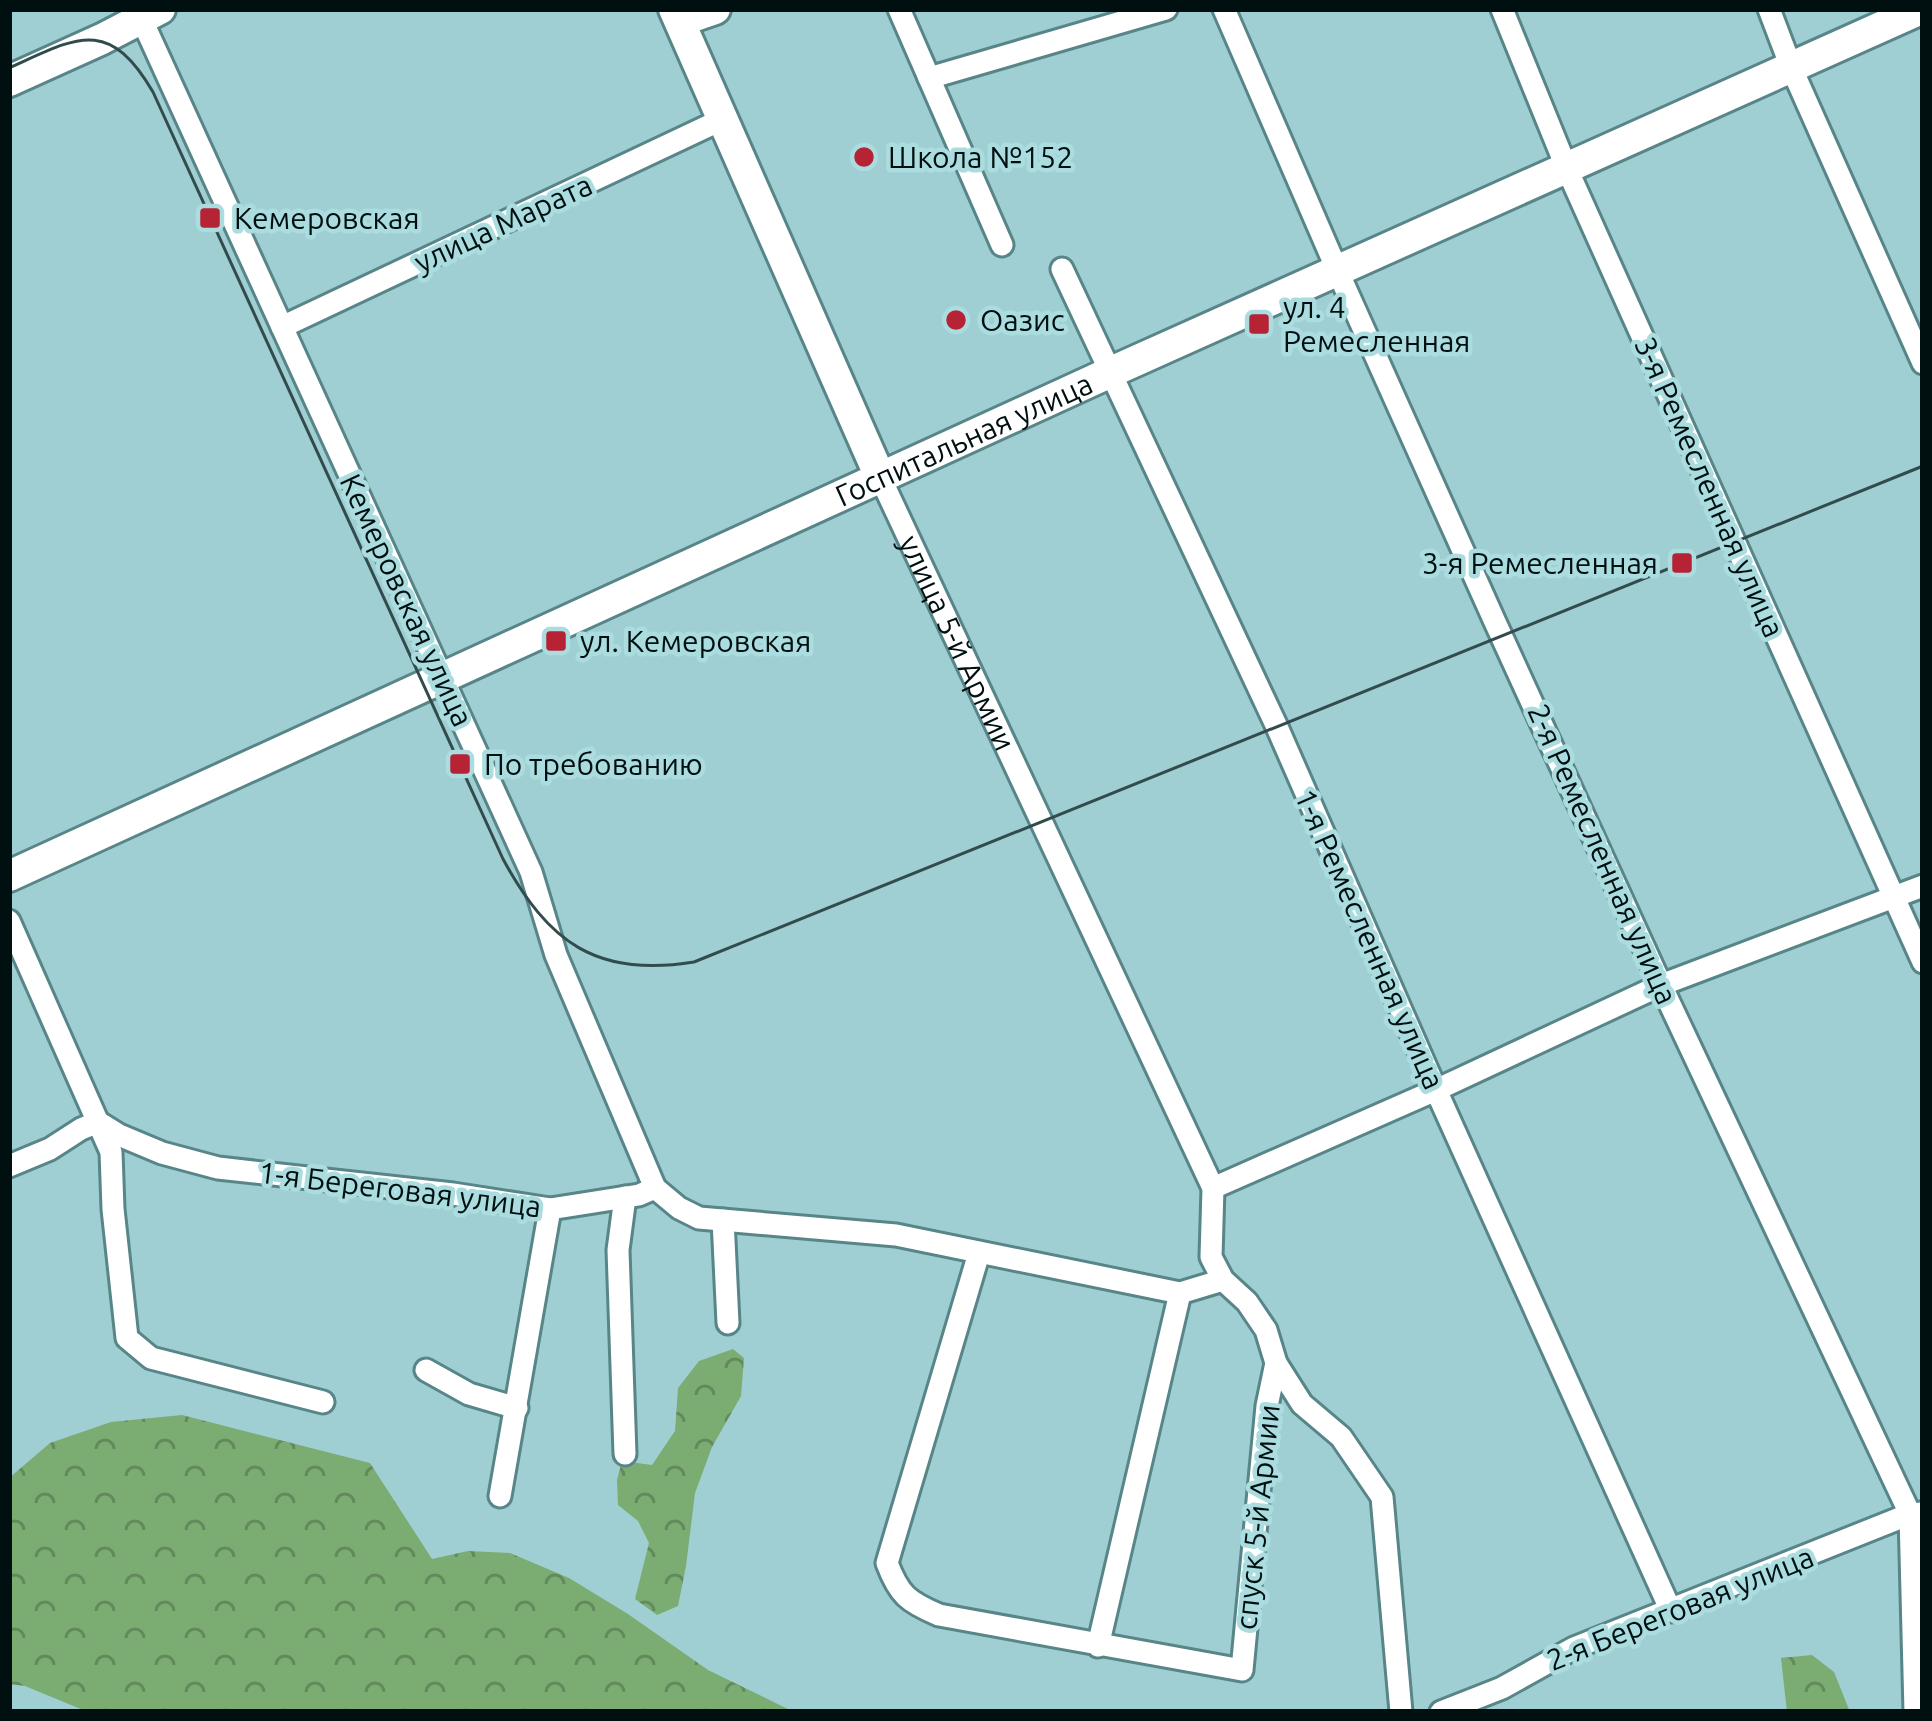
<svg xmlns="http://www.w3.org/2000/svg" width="1932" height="1721" viewBox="0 0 1932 1721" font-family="Ubuntu,sans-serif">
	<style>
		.forest { fill: url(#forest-crowns) }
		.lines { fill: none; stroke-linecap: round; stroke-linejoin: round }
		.street-casing { stroke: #578588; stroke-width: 27 }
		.secondary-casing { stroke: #578588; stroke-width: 36 }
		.street { stroke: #fff; stroke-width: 21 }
		.secondary { stroke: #fff; stroke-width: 30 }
		.tram { stroke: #324c4d; stroke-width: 3 }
		.poi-dot { fill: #b52335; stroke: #abdcdf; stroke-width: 4.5 }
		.labels { text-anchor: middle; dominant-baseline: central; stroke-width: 9; stroke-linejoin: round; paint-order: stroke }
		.poi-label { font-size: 30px; fill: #000f10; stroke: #abdcdf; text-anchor: start }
		.street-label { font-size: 30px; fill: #000f10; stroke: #abdcdf }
	</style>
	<defs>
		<pattern id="forest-crowns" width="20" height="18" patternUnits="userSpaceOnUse" patternTransform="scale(3)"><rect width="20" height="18" fill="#7bac72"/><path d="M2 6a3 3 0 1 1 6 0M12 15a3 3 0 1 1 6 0" fill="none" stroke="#628a5c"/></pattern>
	</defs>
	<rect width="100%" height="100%" fill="#9fcfd2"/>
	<path class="forest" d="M733,1349L744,1358L741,1396L712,1447L695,1493L686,1566L678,1606L657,1615L635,1599L649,1543L638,1521L618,1505L617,1480L622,1461L652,1465L675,1431L678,1388L699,1361Z
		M182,1415L370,1463L432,1559L468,1551L510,1553L569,1578L628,1614L708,1670L794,1712H88L25,1686L9,1684V1478L50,1443L111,1422Z
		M1812,1655L1834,1672L1850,1712H1787L1781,1658Z"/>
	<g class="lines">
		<defs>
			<g id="street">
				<path d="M899,9L1002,245"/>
				<path d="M1224,9L1338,272L1495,622L1661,985L1910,1514L1915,1712"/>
				<path d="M1502,9L1567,169L1923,962"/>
				<path d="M1769,9L1791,67L1923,363"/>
				<path d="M141,18L531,872L556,955L655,1188"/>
				<path d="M929,78L1166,9"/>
				<path d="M1062,269L1277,727L1436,1090L1671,1611"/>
				<path d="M282,327L723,119"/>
				<path id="s1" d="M880,477L1213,1188L1211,1257L1223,1280L1247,1302L1266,1330L1276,1363L1302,1404L1341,1437L1382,1497L1401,1712"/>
				<path d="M9,921L111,1152L113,1209L127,1338L151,1358L323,1402"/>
				<path d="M9,1166L50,1149L81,1129L98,1122L119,1135L162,1153L218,1168L453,1194L550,1209L639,1195L655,1188L679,1208L699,1218L896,1235L1180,1293L1223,1280"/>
				<path d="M1213,1188L1436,1090L1661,985L1923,886"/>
				<path d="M625,1197L618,1250L625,1454"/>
				<path d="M723,1220L728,1323"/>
				<path d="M979,1253L887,1563C899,1595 908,1602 939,1615L1242,1670L1267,1406L1276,1363"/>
				<path d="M426,1370L469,1394L517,1408"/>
				<path d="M500,1496L550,1209"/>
				<path d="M1098,1646L1180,1293"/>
				<path d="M1441,1712L1502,1688L1574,1648L1910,1514L1922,1513"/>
			</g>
			<g id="secondary">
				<path d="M674,9L880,477"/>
				<path d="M680,21L715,9"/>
				<path d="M9,81L102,39L160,9"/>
				<path id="s2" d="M9,876L1111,372L1921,9"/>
			</g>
		</defs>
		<use href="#street" class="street-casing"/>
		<use href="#secondary" class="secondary-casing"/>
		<use href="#street" class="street"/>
		<use href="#secondary" class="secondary"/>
		<path class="tram" d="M9,68C76,38 108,15 153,92L503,859C548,942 596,978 694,962L1923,466"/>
	</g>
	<g class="poi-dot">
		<circle cx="864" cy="157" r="12"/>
		<rect x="198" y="206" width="24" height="24" rx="6"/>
		<circle cx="956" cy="320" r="12"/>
		<rect x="1247" y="312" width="24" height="24" rx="6"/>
		<rect x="1670" y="551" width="24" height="24" rx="6"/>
		<rect x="544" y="629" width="24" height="24" rx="6"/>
		<rect x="448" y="752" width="24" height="24" rx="6"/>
	</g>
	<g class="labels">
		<g class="poi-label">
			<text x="888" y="157">Школа №152</text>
			<text x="234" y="218">Кемеровская</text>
			<text x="1283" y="307">ул. 4<tspan x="1283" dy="34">Ремесленная</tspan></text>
			<text x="980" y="320">Оазис</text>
			<text x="1658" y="563" text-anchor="end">3-я Ремесленная</text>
			<text x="580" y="641">ул. Кемеровская</text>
			<text x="484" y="764">По требованию</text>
		</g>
		<g class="street-label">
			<text transform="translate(503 223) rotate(-25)">улица Марата</text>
			<text stroke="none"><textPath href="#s2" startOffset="1050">Госпитальная улица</textPath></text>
			<text transform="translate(1710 487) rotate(66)">3-я Ремесленная улица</text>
			<text transform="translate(407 600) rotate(65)">Кемеровская улица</text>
			<text stroke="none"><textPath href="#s1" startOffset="183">улица 5-й Армии</textPath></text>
			<text transform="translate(1603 854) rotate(66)">2-я Ремесленная улица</text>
			<text transform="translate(1370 939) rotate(66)">1-я Ремесленная улица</text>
			<text transform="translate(400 1189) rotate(7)">1-я Береговая улица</text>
			<text transform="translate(1257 1517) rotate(-84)">спуск 5-й Армии</text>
			<text transform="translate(1680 1608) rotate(-22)">2-я Береговая улица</text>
		</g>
	</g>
	<rect width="1932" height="1721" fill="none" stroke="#000f10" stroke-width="24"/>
</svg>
